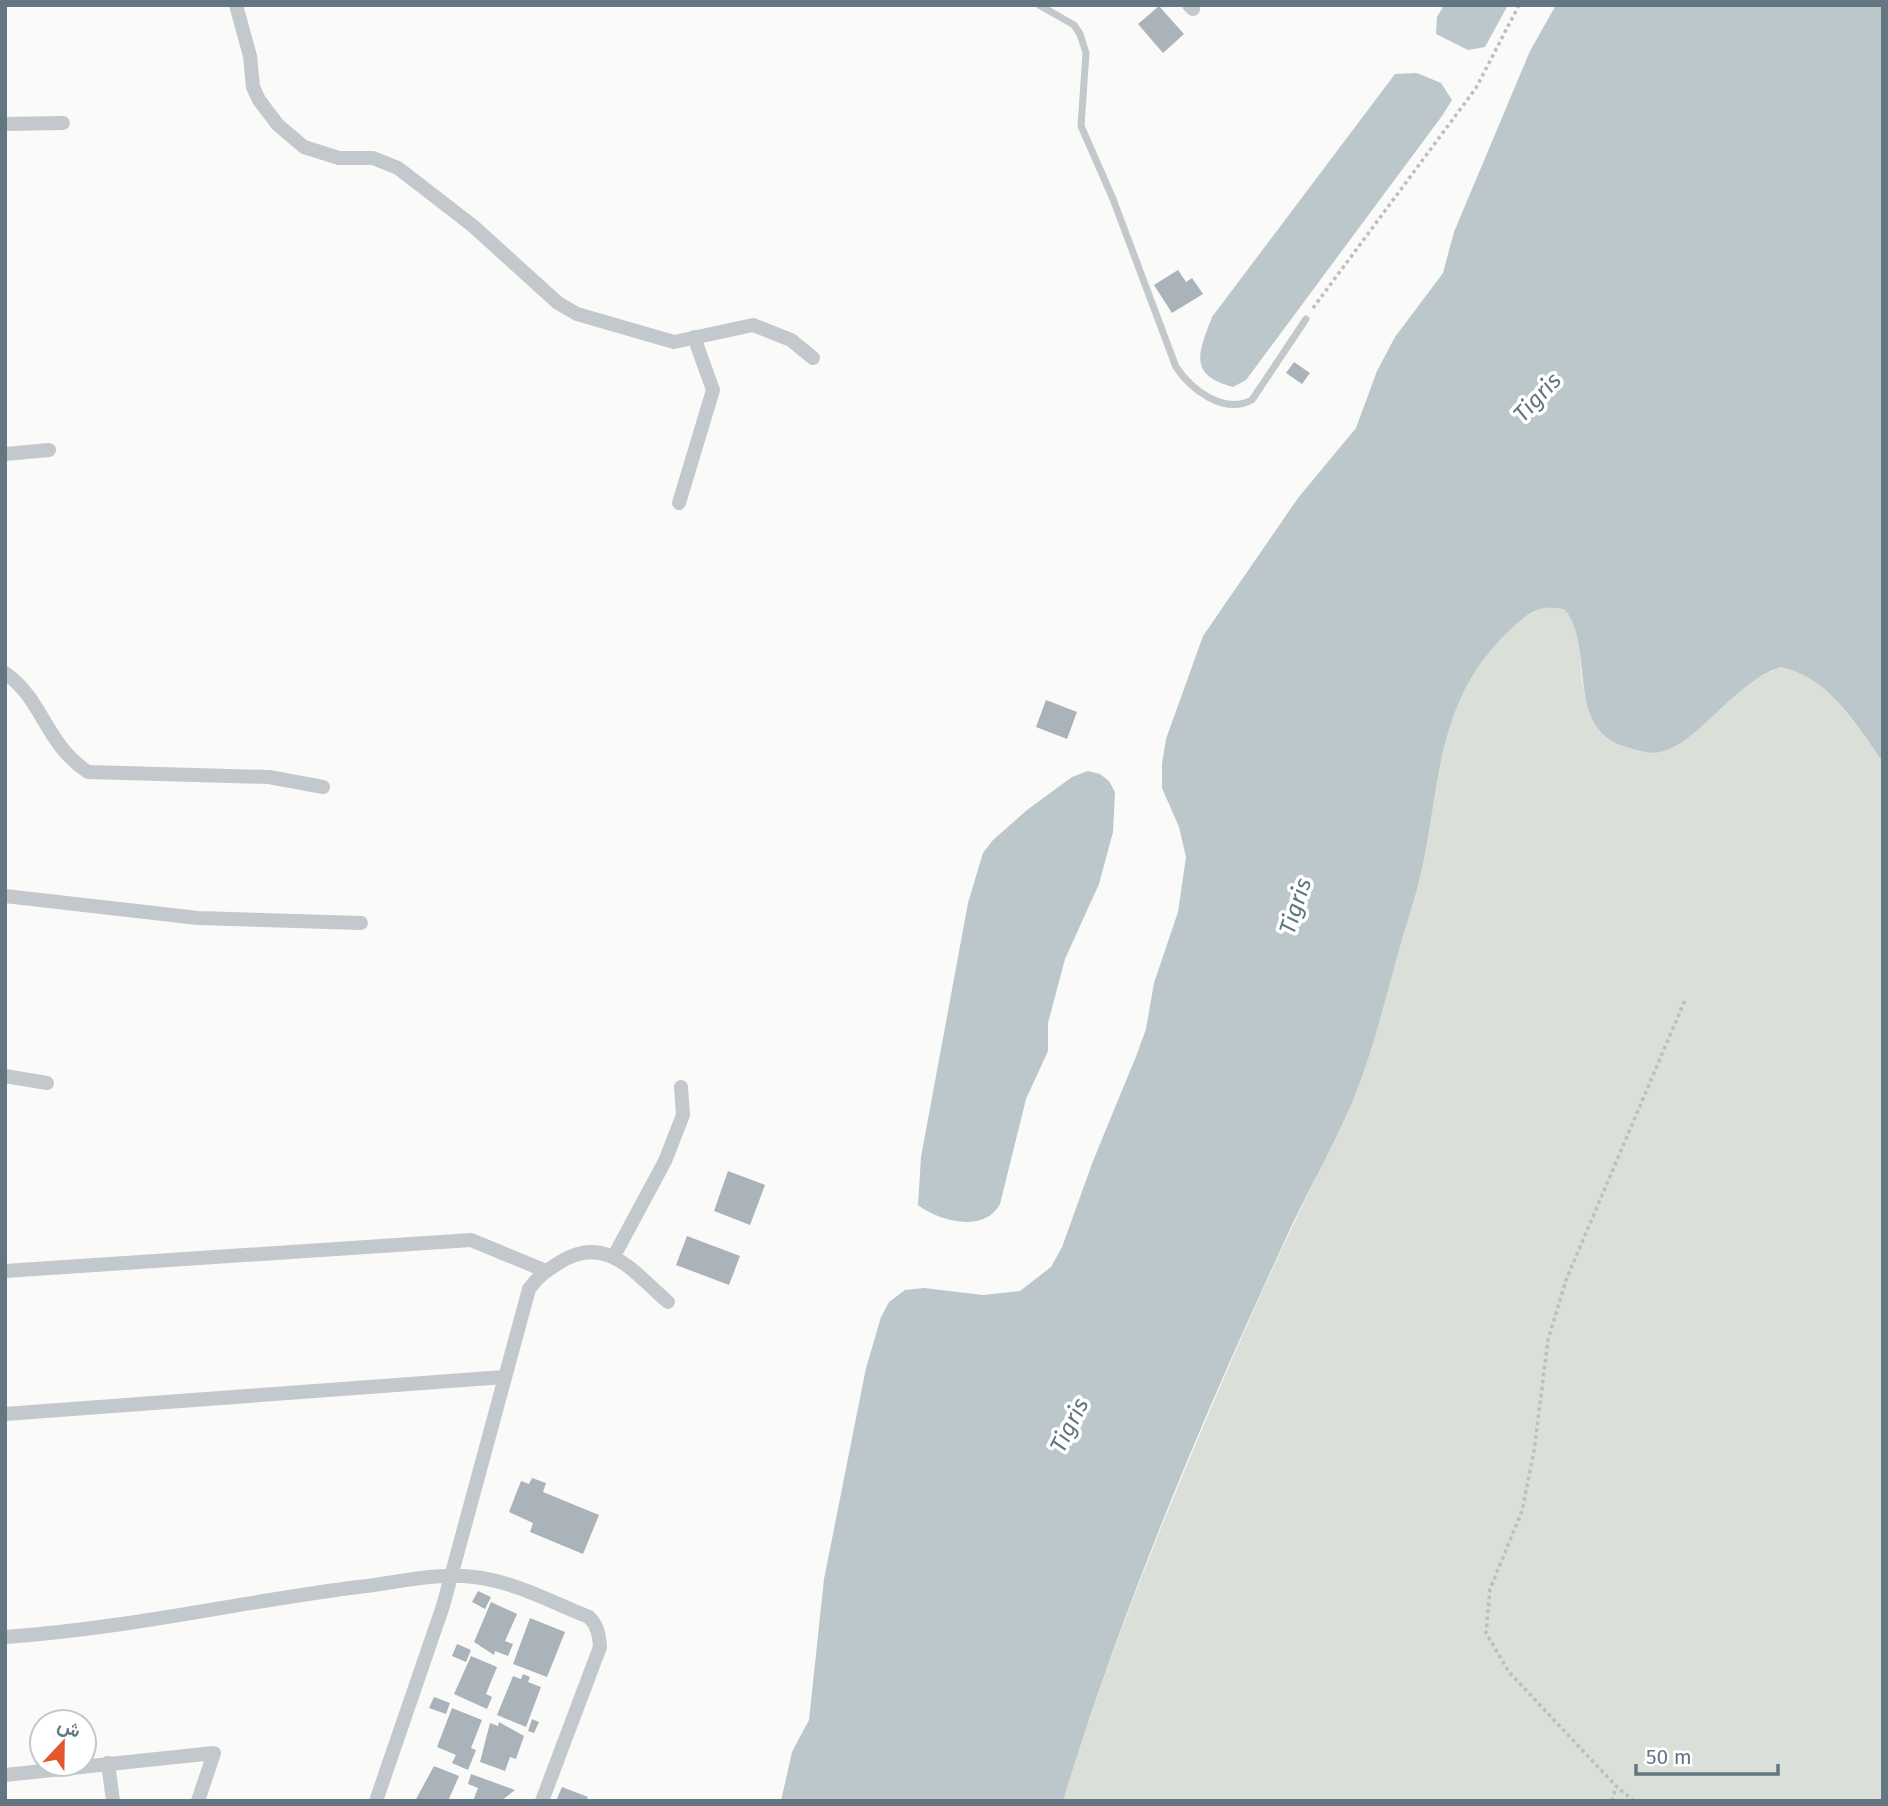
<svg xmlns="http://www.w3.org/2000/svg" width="1888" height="1806" viewBox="0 0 1888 1806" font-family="'Fira Sans',Vazirmatn,sans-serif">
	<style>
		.green { fill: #dadfd7 }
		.water { fill: #bbc7cb }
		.building { fill: #aab3b9 }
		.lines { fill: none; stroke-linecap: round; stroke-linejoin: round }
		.path { stroke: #bbbfc2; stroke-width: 3.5; stroke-dasharray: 3.5 3.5; stroke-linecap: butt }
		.lane { stroke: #c3c8cc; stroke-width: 7 }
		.street { stroke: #c3c8cc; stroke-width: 14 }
		.labels { text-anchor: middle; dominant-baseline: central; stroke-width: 7; stroke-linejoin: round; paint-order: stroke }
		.water-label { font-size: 23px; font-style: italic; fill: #60757c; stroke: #fff }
	</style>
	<rect width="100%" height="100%" fill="#fafaf8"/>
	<path class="green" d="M1551,606L1565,610C1582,631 1579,661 1583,686C1586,704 1593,717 1603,732L1718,710L1748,682L1781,667C1830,678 1854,724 1883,762V1801H1063C1116,1628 1186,1463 1259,1298C1303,1200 1356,1106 1384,1002C1402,936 1416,870 1431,803C1436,780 1439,755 1446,733C1460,689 1503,615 1551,606Z"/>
	<path class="water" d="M1444,5H1508L1485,47L1468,50L1436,34L1437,17Z
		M1556,5H1883V762C1855,724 1830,678 1781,667C1733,682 1700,743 1660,752C1649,755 1634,749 1624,746C1565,728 1595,647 1565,610C1543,603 1530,612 1513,627C1423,710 1445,806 1411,909C1391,972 1378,1039 1353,1100C1333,1147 1307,1192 1286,1238C1201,1421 1122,1608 1063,1801H781L792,1752L809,1720L824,1579L866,1368L881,1317L889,1302L905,1290L924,1288L983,1295L1020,1291L1051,1267L1062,1247L1093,1161L1137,1054L1146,1029L1154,983L1178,912L1186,857L1179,827L1162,788V764L1166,739L1203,636L1298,498L1356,428L1377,371L1395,337L1443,273L1454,232L1530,51Z
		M1417,73L1441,83L1452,100L1442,116L1246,380L1233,387C1187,375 1199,352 1212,317L1395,74Z
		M1088,771L1100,774L1109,781L1115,792L1113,832L1099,884L1065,959L1048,1023V1051L1026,1099L1000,1204C985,1233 940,1222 918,1205L921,1157L968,903L983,853L993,840L1027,810L1072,777Z"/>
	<path class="building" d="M1159,6L1184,34L1163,53L1138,24Z
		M1178,270L1186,282L1192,278L1203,294L1172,313L1154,285Z
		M1294,362L1310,373L1302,384L1286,373Z
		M1046,700L1077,712L1067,739L1036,727Z
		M728,1171L765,1185L750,1225L714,1211Z
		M687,1236L740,1256L729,1285L676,1265Z
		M532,1478L546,1483L543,1492L599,1515L583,1554L530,1532L533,1523L509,1512L521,1481L529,1484Z
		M478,1591L491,1597L485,1609L472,1602Z
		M491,1602L517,1614L505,1641L513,1644L508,1656L495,1651L494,1655L474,1642Z
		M530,1618L565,1632L547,1677L513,1664Z
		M457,1644L471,1650L466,1662L452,1656Z
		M471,1656L497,1667L486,1694L492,1697L487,1709L454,1694Z
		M523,1674L530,1677L528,1682L541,1687L526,1727L497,1715L513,1676L521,1679Z
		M434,1697L450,1703L446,1714L429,1708Z
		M452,1708L482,1720L471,1748L476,1750L468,1770L452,1763L456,1755L437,1747Z
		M532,1719L539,1722L534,1733L528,1731Z
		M499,1722L524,1736L516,1759L510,1757L505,1771L480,1762L490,1723L498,1726Z
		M434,1766L459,1776L448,1801H415Z
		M471,1774L515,1790L501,1801H473L478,1788L468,1784Z
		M562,1787L588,1797L586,1801H556Z"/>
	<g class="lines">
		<path class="path" d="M1313,308L1476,88L1519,5
			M1612,1801L1616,1786
			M1634,1801L1616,1786L1509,1672L1486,1633L1490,1589L1522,1511L1534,1451L1548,1340L1566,1280L1685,1000"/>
		<path class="lane" d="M1039,5L1074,25L1080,34L1086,53L1081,126L1113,199L1176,367C1191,389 1223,415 1252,400L1306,319"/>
		<path class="street" d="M236,5L250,56L253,87L259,100L278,125L304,147L339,158H373L398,168L473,226L558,303L577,314L674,342L753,325L791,340L813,358
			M1189,5L1193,9
			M5,124L63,123
			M5,454L49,450
			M679,503L713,390L694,337
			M5,673C43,699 45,744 88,772L269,777L323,787
			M5,896L198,918L361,923
			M5,1076L47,1083
			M614,1256L665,1161L683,1115L681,1087
			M5,1271L471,1240L546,1271
			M5,1414L504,1377
			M5,1637C124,1629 239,1602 358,1587C395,1583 436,1572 474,1577C513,1581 553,1603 589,1617C598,1626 599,1635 600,1647L542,1801
			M108,1763L113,1801
			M5,1775L214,1753L198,1801
			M376,1801L443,1606L529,1289C538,1276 549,1269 562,1261C608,1234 635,1274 668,1302"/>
	</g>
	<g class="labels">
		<g class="water-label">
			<text transform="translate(1537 397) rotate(-47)">Tigris</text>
			<text transform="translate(1295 906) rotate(-72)">Tigris</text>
			<text transform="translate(1069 1425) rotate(-63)">Tigris</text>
		</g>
	</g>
	<rect width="1888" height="1806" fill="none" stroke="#657683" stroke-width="14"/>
	<g transform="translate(63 1743) rotate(22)"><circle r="33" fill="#ffffff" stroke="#c1c8cd" stroke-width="2"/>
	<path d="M0-5L12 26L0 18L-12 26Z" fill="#e4572e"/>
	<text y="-10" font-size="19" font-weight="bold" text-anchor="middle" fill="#657683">ش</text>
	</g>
	<path d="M1636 1764v10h142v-10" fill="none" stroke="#657683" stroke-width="3.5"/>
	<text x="1646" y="1764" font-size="21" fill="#657683" stroke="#ffffff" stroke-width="5" paint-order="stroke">50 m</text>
</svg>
